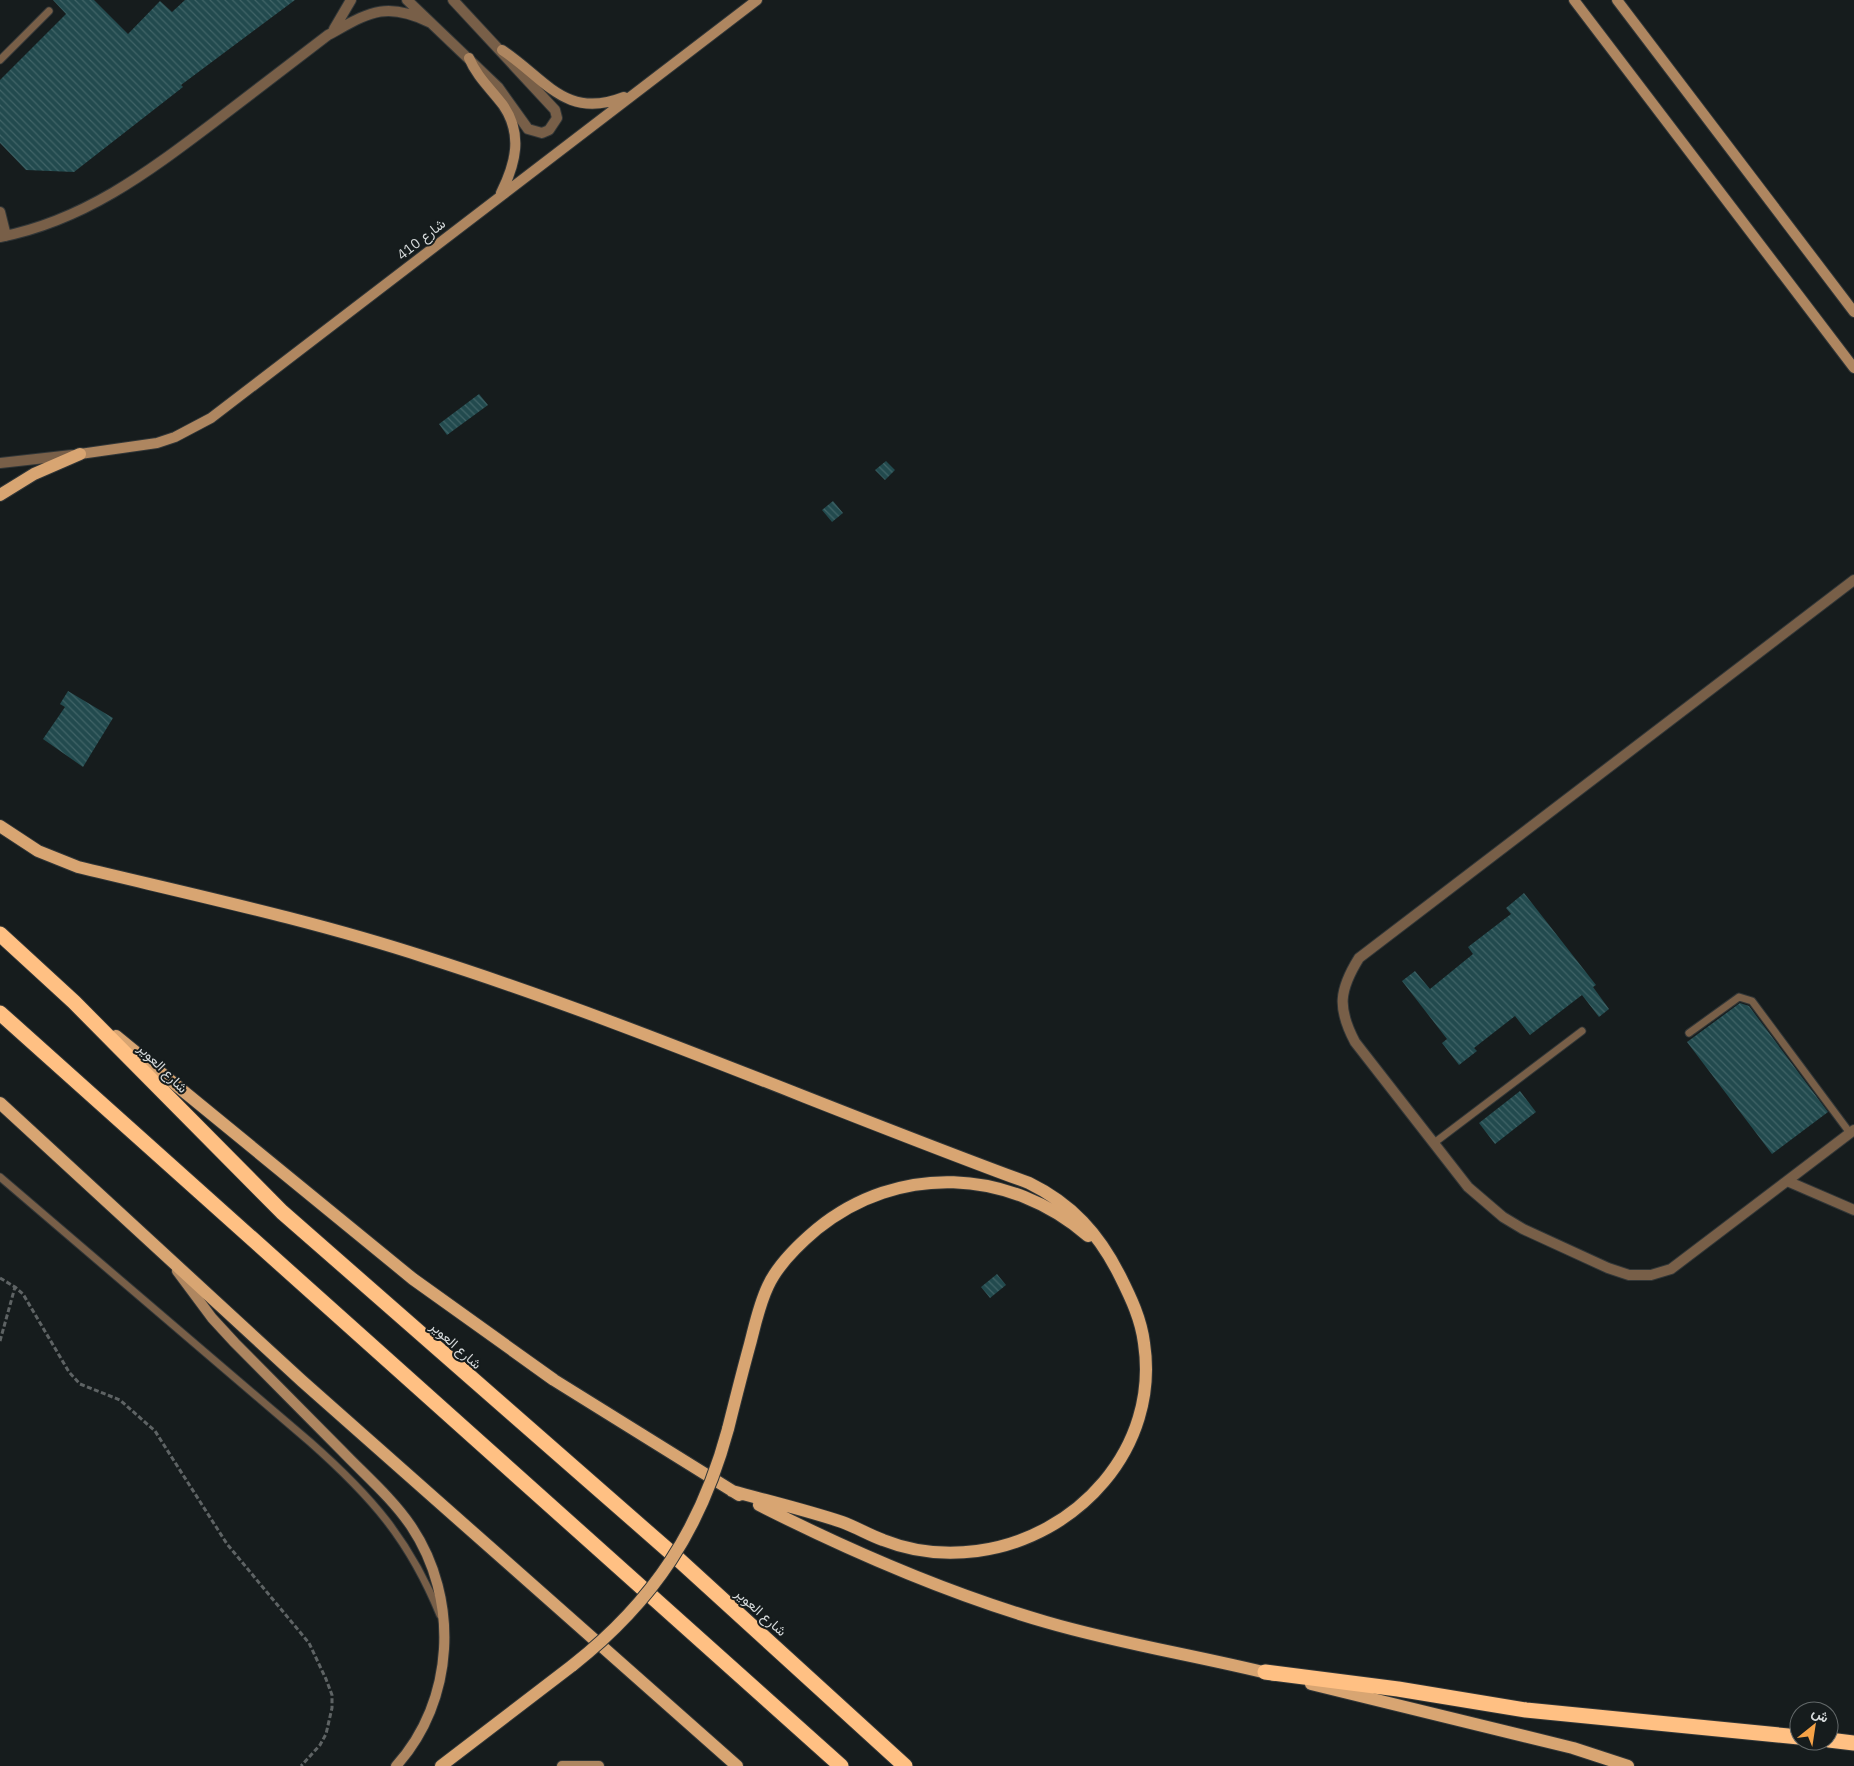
<svg xmlns="http://www.w3.org/2000/svg" width="1854" height="1766" viewBox="0 0 1854 1766" font-family="'IBM Plex Sans',Vazirmatn,sans-serif">
	<style>
		.building { fill: url(#building-back-hatch) }
		.lines { fill: none; stroke-linecap: round; stroke-linejoin: round }
		.lane-casing { stroke: #313637; stroke-width: 9 }
		.street-casing { stroke: #313637; stroke-width: 12 }
		.secondary-casing { stroke: #313637; stroke-width: 12 }
		.primary-casing { stroke: #313637; stroke-width: 14 }
		.highway-casing { stroke: #313637; stroke-width: 17 }
		.path { stroke: #5e6364; stroke-width: 3; stroke-dasharray: 5 2.5; stroke-linecap: butt }
		.lane { stroke: #785f48; stroke-width: 7 }
		.street { stroke: #785f48; stroke-width: 10 }
		.secondary { stroke: #ae8660; stroke-width: 10 }
		.primary { stroke: #d8a572; stroke-width: 12 }
		.highway { stroke: #ffc083; stroke-width: 15 }
		.primary-bridge-casing { stroke: #313637; stroke-width: 14; stroke-linecap: butt }
		.primary-bridge { stroke: #d8a572; stroke-width: 12 }
		.labels { text-anchor: middle; dominant-baseline: central; stroke-width: 4; stroke-linejoin: round; paint-order: stroke }
		.street-label { font-size: 14px; fill: #d5d9da; stroke: #161c1d }
	</style>
	<defs>
		<pattern id="building-back-hatch" width="6" height="6" patternUnits="userSpaceOnUse" patternTransform="scale(1.25)"><rect width="6" height="6" fill="#224a4e"/><path d="M-1 5l2 2M0 0l6 6M5-1l2 2" fill="none" stroke="#416467"/></pattern>
	</defs>
	<rect width="100%" height="100%" fill="#161c1d"/>
	<path class="building" d="M53,0H94L128,34L160,1L172,12L185,0H295L181,85L183,87L74,172L26,170L0,143V80L66,14Z
		M479,394L488,405L447,435L439,424Z
		M886,461L895,470L885,480L875,470Z
		M833,501L843,513L832,522L822,510Z
		M68,691L113,718L83,767L43,739L65,707L60,704Z
		M1524,893L1596,985L1593,987L1609,1009L1599,1017L1582,995L1530,1035L1515,1016L1474,1048L1477,1051L1459,1065L1442,1043L1447,1039L1402,981L1415,971L1430,989L1473,954L1468,947L1511,914L1506,908Z
		M1740,1003L1749,1006L1828,1112L1772,1154L1687,1042Z
		M1520,1091L1536,1112L1495,1144L1479,1123Z
		M997,1274L1006,1285L990,1298L981,1287Z"/>
	<g class="lines">
		<defs>
			<path id="lane" d="M0,60L49,11
				M1689,1033L1739,997L1752,1001L1850,1133
				M1434,1143L1582,1031
				M0,1177L310,1442C371,1496 409,1539 440,1615"/>
			<path id="street" d="M407,0L498,87L528,129L542,133L549,130L557,118L555,110L453,0
				M334,29L351,0
				M0,212L6,236
				M0,237C83,221 147,173 213,123C251,94 289,65 328,35C367,14 384,0 429,22
				M0,463L72,455
				M1854,580L1359,958C1339,990 1337,1008 1355,1042L1468,1187L1503,1217L1523,1229L1608,1268L1629,1275H1651L1671,1269L1854,1130
				M1787,1181L1854,1210"/>
			<path id="secondary" d="M1574,0L1854,368
				M1617,0L1854,312
				M502,50C546,79 565,120 624,97
				M469,58C477,77 491,89 503,105C523,134 516,163 501,193
				M80,454L157,443L175,437L211,418L757,0
				M177,1271L212,1318L235,1343C271,1379 306,1415 342,1451C365,1475 392,1498 411,1526C460,1599 455,1701 396,1766
				M562,1766H599"/>
			<path id="primary" d="M0,495L34,474L80,454
				M0,826L38,851L78,867C194,895 311,920 425,957C630,1022 827,1109 1029,1183C1072,1204 1099,1234 1120,1276C1131,1298 1141,1319 1144,1343C1160,1448 1077,1538 977,1551C946,1555 913,1552 883,1540C869,1535 856,1527 842,1522C806,1510 768,1501 732,1491
				M116,1036L413,1279L554,1380L739,1495
				M0,1103L302,1381L737,1766
				M728,1429C735,1401 742,1373 750,1344C755,1325 759,1305 768,1286C778,1264 798,1245 817,1229C898,1163 1010,1168 1088,1236
				M759,1505C852,1552 946,1593 1046,1622C1121,1644 1199,1656 1275,1675
				M1311,1684L1573,1748L1628,1766
				M441,1766L573,1665"/>
			<path id="highway" d="M0,934L74,1002L282,1212L677,1558L905,1766
				M0,1013L841,1766
				M1265,1672L1398,1689L1526,1710L1799,1737
				M1829,1740L1854,1743"/>
		</defs>
		<use href="#lane" class="lane-casing"/>
		<use href="#street" class="street-casing"/>
		<use href="#secondary" class="secondary-casing"/>
		<use href="#primary" class="primary-casing"/>
		<use href="#highway" class="highway-casing"/>
		<path class="path" d="M0,1278L15,1287L23,1294L69,1372L80,1384L120,1400L155,1431L227,1544L309,1643L326,1679L332,1695V1708L326,1734L320,1745L301,1766
			M0,1341L15,1287"/>
		<use href="#lane" class="lane"/>
		<use href="#street" class="street"/>
		<use href="#secondary" class="secondary"/>
		<use href="#primary" class="primary"/>
		<use href="#highway" class="highway"/>
		<defs>
			<path id="primary-bridge" d="M573,1665C654,1601 701,1529 728,1429"/>
		</defs>
		<use href="#primary-bridge" class="primary-bridge-casing"/>
		<use href="#primary-bridge" class="primary-bridge"/>
	</g>
	<g class="labels">
		<g class="street-label">
			<text transform="translate(421 239) rotate(-38)">شارع 410</text>
			<text transform="translate(163 1068) rotate(45)">شارع العوير</text>
			<text transform="translate(456 1345) rotate(42)">شارع العوير</text>
			<text transform="translate(761 1612) rotate(42)">شارع العوير</text>
		</g>
	</g>
	<g transform="translate(1814 1726) rotate(30)"><circle r="24" fill="#161c1d" stroke="#626869"/>
	<path d="M0-4L9 19L0 12L-9 19Z" fill="#f6a246"/>
	<text y="-8" font-size="14" font-weight="bold" text-anchor="middle" fill="#d5d9da">ش</text>
	</g>
</svg>
